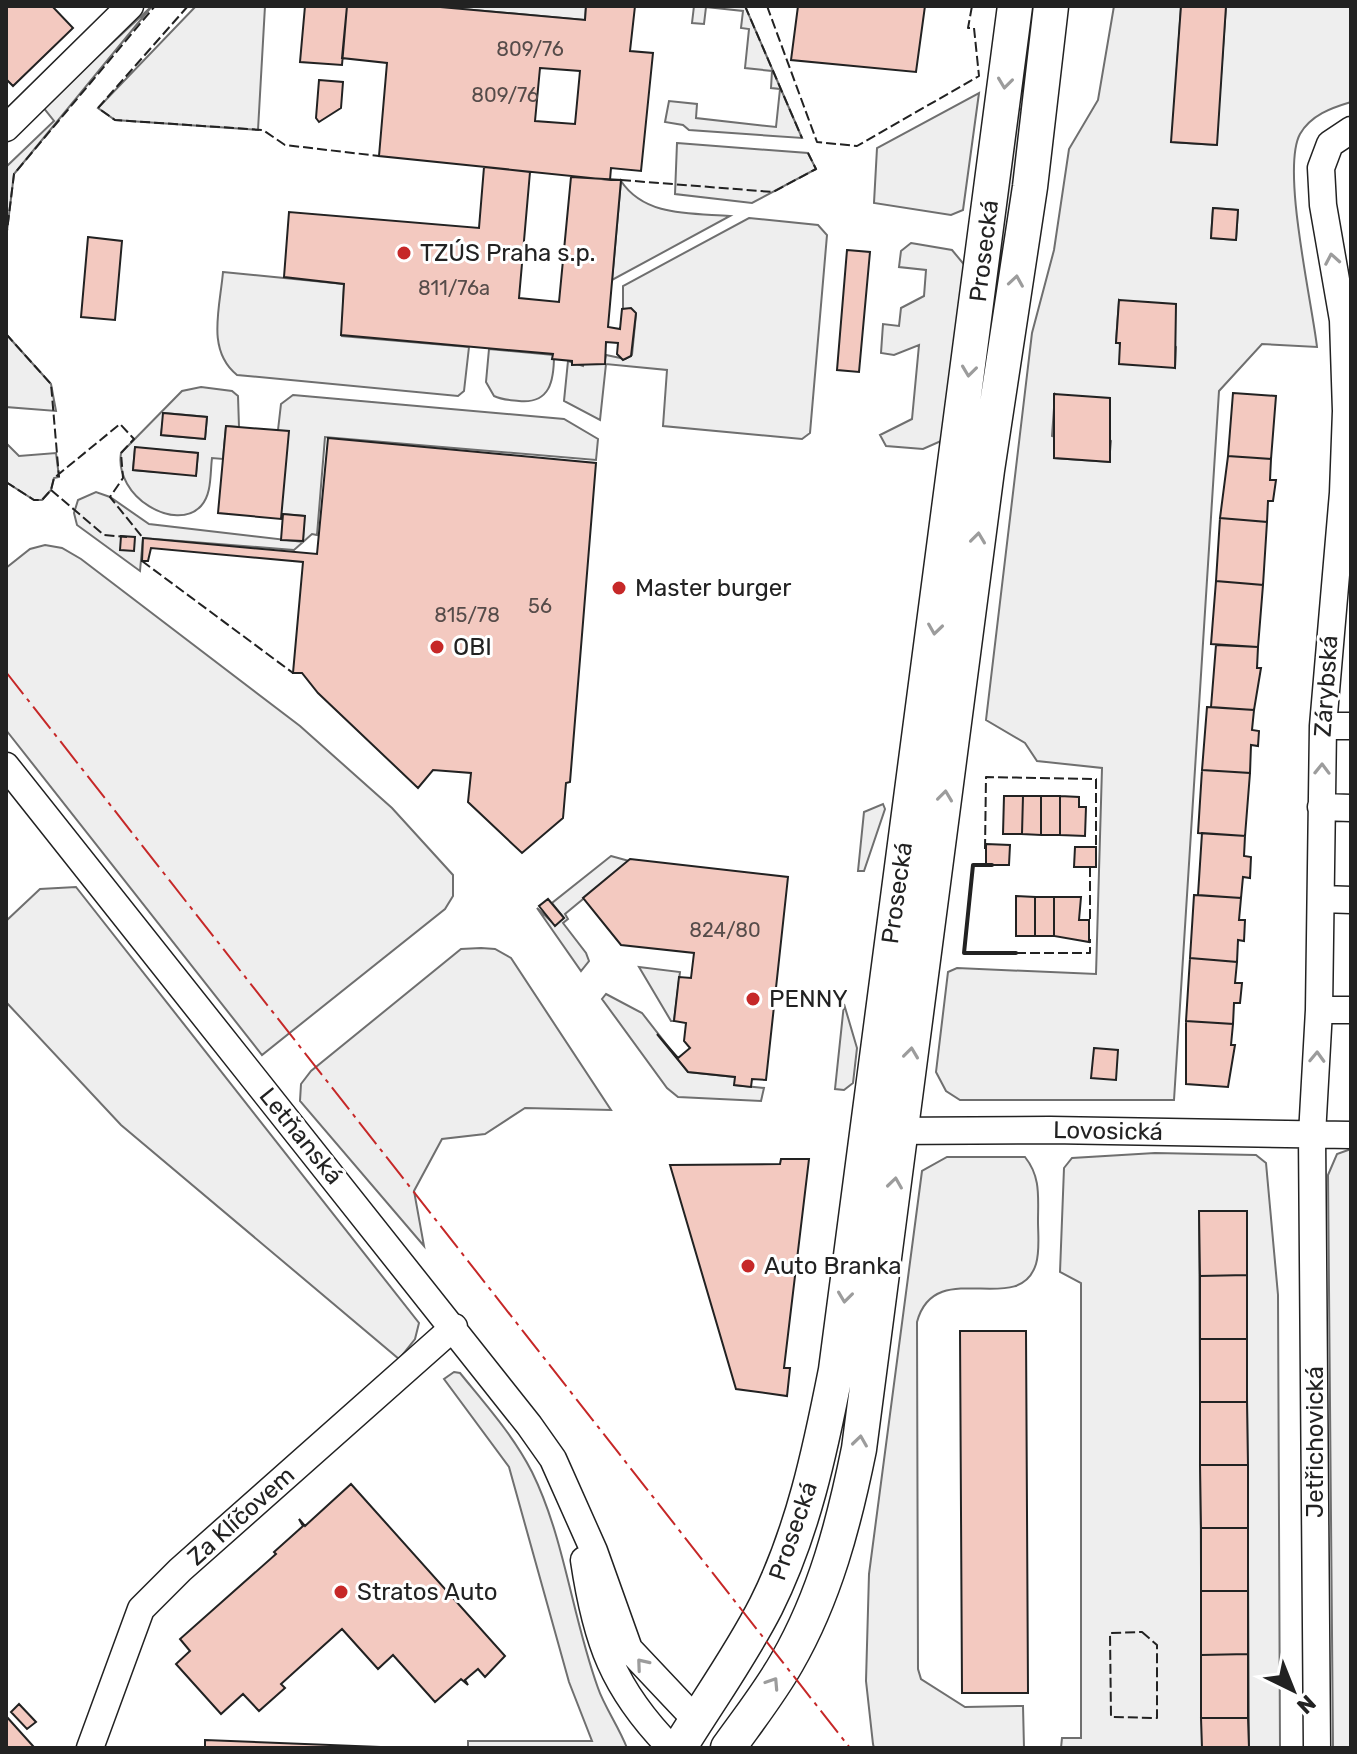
<svg xmlns="http://www.w3.org/2000/svg" width="1357" height="1754" viewBox="0 0 1357 1754" font-family="Rubik,sans-serif">
	<style>
		.green { fill: #eee; stroke: #6f6f6f; stroke-width: 2; fill-rule: evenodd }
		.building { fill: #f3c9c0; stroke: #222; stroke-width: 2; fill-rule: evenodd }
		.lines { fill: none; stroke-linecap: round; stroke-linejoin: round }
		.minor-casing { stroke: #222; stroke-width: 29 }
		.major-casing { stroke: #222; stroke-width: 37 }
		.minor { stroke: #fff; stroke-width: 26 }
		.major { stroke: #fff; stroke-width: 34 }
		.fence { stroke: #222; stroke-width: 2; stroke-dasharray: 10 4; stroke-linecap: butt }
		.wall { stroke: #222; stroke-width: 4 }
		.power { stroke: #c62828; stroke-width: 2; stroke-dasharray: 28 6 4 6; stroke-linecap: butt }
		.oneway { stroke: #9c9c9c }
		.poi-dot { fill: #c62828; stroke: #fff; stroke-width: 3 }
		.labels { text-anchor: middle; dominant-baseline: central; stroke-width: 6; stroke-linejoin: round; paint-order: stroke }
		.number-label { font-size: 20px; fill: #564c4a }
		.street-label { font-size: 24px; fill: #222; stroke: #fff }
		.poi-label { font-size: 24px; fill: #222; stroke: #fff; text-anchor: start }
	</style>
	<rect width="100%" height="100%" fill="#fff"/>
	<path class="green" d="M152,6L14,174L6,239V167L54,121L43,107Z
		M196,6H265L258,130L115,120L98,108Z
		M429,6H586L585,20Z
		M694,6H745L802,138L689,130L683,125L665,122L669,101L697,104L696,118L776,127L780,89L771,88L772,71L745,68L749,29L741,28L743,11L706,7L704,24L692,23Z
		M1114,6H1181L1172,142L1216,145L1226,6H1351V102C1331,108 1311,115 1300,134C1281,169 1312,302 1317,347L1262,344L1219,391L1174,1100H960L946,1091L936,1072L948,972L957,968L1096,974L1102,768L1037,761L1025,743L986,720L1032,333L1054,250L1069,149L1098,100ZM1213,208L1238,210L1236,240L1211,238ZM1119,300L1176,347L1175,368L1116,342ZM1055,394L1111,441L1109,462L1054,458L1056,437L1052,436Z
		M979,93L963,210L951,215L874,203L877,148Z
		M1020,109L1025,112L979,446H971L1015,111Z
		M677,143L808,153L816,169L752,203L675,194Z
		M621,181C645,217 691,213 730,216L612,280Z
		M749,218L818,225L827,235L810,433L802,439L663,426L667,370L606,364L600,420L564,401L568,361L583,366L584,362L604,364L606,355L625,359L632,355L636,314L631,309L623,312V286Z
		M911,243L952,250L967,268L941,441L923,449L886,446L880,435L912,419L919,345L894,355L881,353L883,324L899,326L901,308L924,296L926,270L899,267L901,251Z
		M223,272L344,284L342,336L469,347L464,391L458,396L237,375C206,350 220,308 223,272Z
		M6,334L51,384L56,411L6,407Z
		M489,349L554,355C554,381 550,404 519,401C510,400 502,400 494,396L486,382Z
		M201,387L232,391L238,396L239,427L226,426L223,459L212,458C210,474 212,494 201,506C176,533 114,497 121,453L182,391ZM164,413L207,417L205,439L161,435ZM135,448L198,453L196,475L133,470Z
		M293,395L564,419L598,439L596,460L325,437L317,535L312,534L294,550L143,538L140,571L77,525L74,513L78,500L96,492L110,497L149,524L303,542L304,516L281,514L278,430L281,404Z
		M6,443L19,456L56,453L59,477L54,478L51,490L42,500H34L6,482Z
		M45,545L62,548L81,559L300,726L392,808L453,875V896L445,909L262,1055L6,730V568L30,549Z
		M883,804L885,809L864,871H858L864,812Z
		M611,856L629,861L565,914L568,919L563,923L586,953L589,961L581,971L537,908L555,925L564,918L552,903Z
		M76,887L419,1323L415,1339L399,1359L121,1125L6,1002V921L40,889Z
		M481,948L495,949L511,958L611,1110L525,1108L485,1134L442,1139L414,1191L424,1246L300,1101L301,1084L311,1071L461,949Z
		M639,967L680,972L674,1021H671Z
		M606,994L642,1013L688,1072L735,1077V1085L764,1088L761,1101L678,1097L667,1088L602,999Z
		M844,1004L857,1048L853,1083L844,1090L835,1089Z
		M1351,1149V1748H1333L1328,1175L1337,1154Z
		M1155,1153L1256,1155L1266,1163L1278,1295L1280,1748H1249L1246,1211L1199,1212L1202,1748H1061L1062,1738H1081V1283L1060,1272L1064,1168L1072,1158Z
		M947,1157H1025C1041,1177 1038,1197 1038,1221C1038,1235 1040,1251 1036,1264C1019,1319 935,1255 917,1322L918,1669L921,1679L965,1707L1023,1706L1024,1748H874L873,1744L866,1681L869,1574L922,1171Z
		M454,1372L460,1373C486,1405 513,1435 532,1472C565,1539 572,1617 598,1688C604,1706 619,1727 627,1748H468V1741H592L569,1682L509,1467L444,1379Z"/>
	<path class="building" d="M6,6H52L73,28L13,86L6,79Z
		M305,6H347L342,65L300,62Z
		M347,6H429L585,20L586,6H635L630,51L653,53L641,171L611,168L610,180L379,156L387,63L342,58ZM540,68L580,71L575,124L535,121Z
		M798,6H925L916,72L791,60Z
		M1181,6H1226L1217,145L1171,142Z
		M319,80L343,82L341,108L319,122L316,118Z
		M484,167L530,172L519,298L559,302L571,177L621,180L608,327L620,329L622,309L631,308L636,313L631,356L623,360L617,354L618,343L606,342L605,364L572,365V361L552,359L553,354L341,335L344,284L284,277L289,212L479,228Z
		M1213,208L1238,210L1236,240L1211,238Z
		M88,237L122,241L115,320L81,317Z
		M847,250L870,252L859,372L837,370Z
		M1119,300L1176,304L1175,368L1119,364L1120,343H1116Z
		M1233,393L1276,396L1271,459L1228,456Z
		M1054,394L1110,398V462L1054,458Z
		M163,413L207,417L205,439L161,435Z
		M226,426L289,431L281,519L218,513Z
		M328,438L596,463L570,782L566,783L563,818L522,853L468,802L471,773L433,770L418,788L318,693L302,673H293L303,562L151,548L148,561H142L143,538L317,554Z
		M135,447L198,453L196,476L133,470Z
		M1228,456L1271,459L1270,480H1276L1273,501H1268L1267,522L1220,518Z
		M283,514L305,516L303,541L281,540Z
		M1220,518L1267,522L1263,585L1216,581Z
		M121,536L135,537L134,551L120,550Z
		M1216,581L1263,585L1258,647L1211,644Z
		M1216,645L1258,647L1257,668H1261L1254,710L1211,707Z
		M1207,707L1254,710L1252,730L1259,731L1258,746L1251,745L1250,773L1202,770Z
		M1202,770L1250,773L1245,836L1198,833Z
		M1004,796H1023L1022,834H1003Z
		M1023,796H1041V835L1022,834Z
		M1041,796H1060V835H1041Z
		M1060,796L1079,797V807H1086L1085,836L1060,835Z
		M1202,833L1245,836L1244,856L1251,857L1250,878L1243,877L1241,898L1198,895Z
		M986,844L1010,845L1009,865H986Z
		M1075,847H1096V867H1074Z
		M630,859L788,877L766,1080L752,1079L751,1087L734,1085L735,1077L688,1072L657,1034L678,1058L690,1048L684,1041L686,1023L674,1021L679,977L691,978L694,953L621,945L583,898Z
		M1194,895L1241,898L1239,920H1245L1244,941L1238,940L1237,962L1190,958Z
		M1016,896L1035,897V936H1016Z
		M1035,897H1054V936H1035Z
		M1054,897H1081L1079,920H1089V942L1054,936Z
		M548,899L564,918L555,926L539,906Z
		M1190,958L1237,962L1235,983H1242L1240,1003H1234L1233,1024L1186,1021Z
		M1186,1021L1233,1024L1231,1045H1235L1228,1087L1186,1084Z
		M1094,1048L1118,1050L1116,1080L1091,1078Z
		M781,1159H809L784,1368H790L787,1396L736,1389L670,1165L780,1164Z
		M1199,1211H1247V1275L1200,1276Z
		M1247,1275V1339H1200V1276Z
		M960,1331H1026L1028,1693H962Z
		M1200,1339H1247V1402H1200Z
		M1200,1402H1247L1248,1465H1200Z
		M1200,1465H1248V1528H1201Z
		M351,1484L505,1656L485,1677L478,1669L465,1680L468,1685L461,1679L435,1702L393,1655L378,1669L342,1629L281,1684L285,1688L259,1711L243,1694L221,1714L176,1664L190,1651L180,1639L276,1554L274,1552L303,1526L299,1519L305,1526Z
		M1201,1528H1248V1591H1201Z
		M1201,1591H1248V1654L1201,1655Z
		M1248,1654V1718H1201V1655Z
		M19,1704L36,1722L27,1729L11,1712Z
		M6,1716L33,1746L31,1748H6Z
		M1201,1718H1248L1249,1748H1202Z
		M205,1740L406,1748H205Z"/>
	<g class="lines">
		<defs>
			<path id="minor" d="M6,128L130,6
				M1323,726H1351
				M6,766L529,1425L553,1459L594,1551L629,1649L696,1720
				M1321,807L1351,808
				M1321,899L1351,900
				M1319,1010H1351
				M883,1131L1050,1130L1351,1135
				M584,1560C596,1641 613,1689 671,1748
				M90,1748L141,1609L180,1570L454,1327
				M1317,1748L1312,1135L1319,1010L1323,726L1343,493L1346,411L1343,320L1323,205L1321,168L1330,144L1351,130"/>
			<path id="major" d="M679,1748C708,1701 741,1655 766,1606C803,1532 820,1451 836,1370L1015,6
				M728,1748C748,1720 770,1692 787,1662C825,1596 844,1523 859,1449L987,470L1030,187L1051,6"/>
		</defs>
		<use href="#minor" class="minor-casing"/>
		<use href="#major" class="major-casing"/>
		<use href="#minor" class="minor"/>
		<use href="#major" class="major"/>
		<path class="fence" d="M188,6L98,108L115,120L263,130L285,145L379,156
			M745,6L802,138
			M767,6L817,142L857,146L979,76L974,28H968L972,6
			M621,180L773,192L816,169L808,153
			M6,239L14,174L155,6
			M6,334L51,384L59,477
			M6,482L34,500H42L51,490L54,478L120,424L134,439L121,453L123,478L110,497L143,538
			M51,490L104,535L127,537
			M142,561L293,673
			M985,849L986,777L1096,779V847
			M1090,867V923
			M1016,953H1090V939
			M1142,1632L1157,1645V1718L1111,1717L1110,1633Z"/>
		<path class="wall" d="M992,865H973L964,953H1016"/>
		<path class="power" d="M6,672L850,1748"/>
	</g>
	<defs><path id="oneway-chevron" d="M-2-3.5L2.5 0L-2 3.5" fill="none" stroke-width="1.6" stroke-linecap="round" stroke-linejoin="round" transform="scale(2)"/></defs>
	<g class="oneway">
		<use href="#oneway-chevron" transform="translate(1005 83) rotate(97)"/>
		<use href="#oneway-chevron" transform="translate(1332 259) rotate(-100)"/>
		<use href="#oneway-chevron" transform="translate(1016 281) rotate(-81)"/>
		<use href="#oneway-chevron" transform="translate(969 371) rotate(97)"/>
		<use href="#oneway-chevron" transform="translate(978 538) rotate(-83)"/>
		<use href="#oneway-chevron" transform="translate(935 629) rotate(98)"/>
		<use href="#oneway-chevron" transform="translate(1322 769) rotate(-89)"/>
		<use href="#oneway-chevron" transform="translate(945 796) rotate(-83)"/>
		<use href="#oneway-chevron" transform="translate(911 1053) rotate(-83)"/>
		<use href="#oneway-chevron" transform="translate(1317 1057) rotate(-88)"/>
		<use href="#oneway-chevron" transform="translate(895 1183) rotate(-82)"/>
		<use href="#oneway-chevron" transform="translate(845 1297) rotate(97)"/>
		<use href="#oneway-chevron" transform="translate(860 1441) rotate(-82)"/>
		<use href="#oneway-chevron" transform="translate(642 1664) rotate(-130)"/>
		<use href="#oneway-chevron" transform="translate(773 1683) rotate(-57)"/>
	</g>
	<g class="poi-dot">
		<circle cx="404" cy="253" r="8"/>
		<circle cx="619" cy="588" r="8"/>
		<circle cx="437" cy="647" r="8"/>
		<circle cx="753" cy="999" r="8"/>
		<circle cx="748" cy="1266" r="8"/>
		<circle cx="341" cy="1592" r="8"/>
	</g>
	<g class="labels">
		<g class="number-label">
			<text x="530" y="49">809/76</text>
			<text x="505" y="95">809/76</text>
			<text x="454" y="288">811/76a</text>
			<text x="540" y="606">56</text>
			<text x="467" y="615">815/78</text>
			<text x="725" y="930">824/80</text>
		</g>
		<g class="street-label">
			<text transform="translate(984 251) rotate(-83)">Prosecká</text>
			<text transform="translate(1326 686) rotate(-86)">Zárybská</text>
			<text transform="translate(897 893) rotate(-82)">Prosecká</text>
			<text transform="translate(1108 1131) rotate(1)">Lovosická</text>
			<text transform="translate(301 1136) rotate(51)">Letňanská</text>
			<text transform="translate(1315 1442) rotate(-90)">Jetřichovická</text>
			<text transform="translate(241 1516) rotate(-42)">Za Klíčovem</text>
			<text transform="translate(793 1531) rotate(-71)">Prosecká</text>
		</g>
		<g class="poi-label">
			<text x="420" y="253">TZÚS Praha s.p.</text>
			<text x="635" y="588">Master burger</text>
			<text x="453" y="647">OBI</text>
			<text x="769" y="999">PENNY</text>
			<text x="764" y="1266">Auto Branka</text>
			<text x="357" y="1592">Stratos Auto</text>
		</g>
	</g>
	<rect width="1357" height="1754" fill="none" stroke="#222222" stroke-width="16"/>
	<g transform="translate(1293 1690) rotate(137)" stroke="#ffffff" stroke-width="6" paint-order="stroke">
	<path d="M0-6L14 30L0 20L-14 30Z" fill="#222222"/>
	<text y="-12" font-size="22" font-weight="bold" text-anchor="middle" fill="#222222">N</text>
	</g>
</svg>
